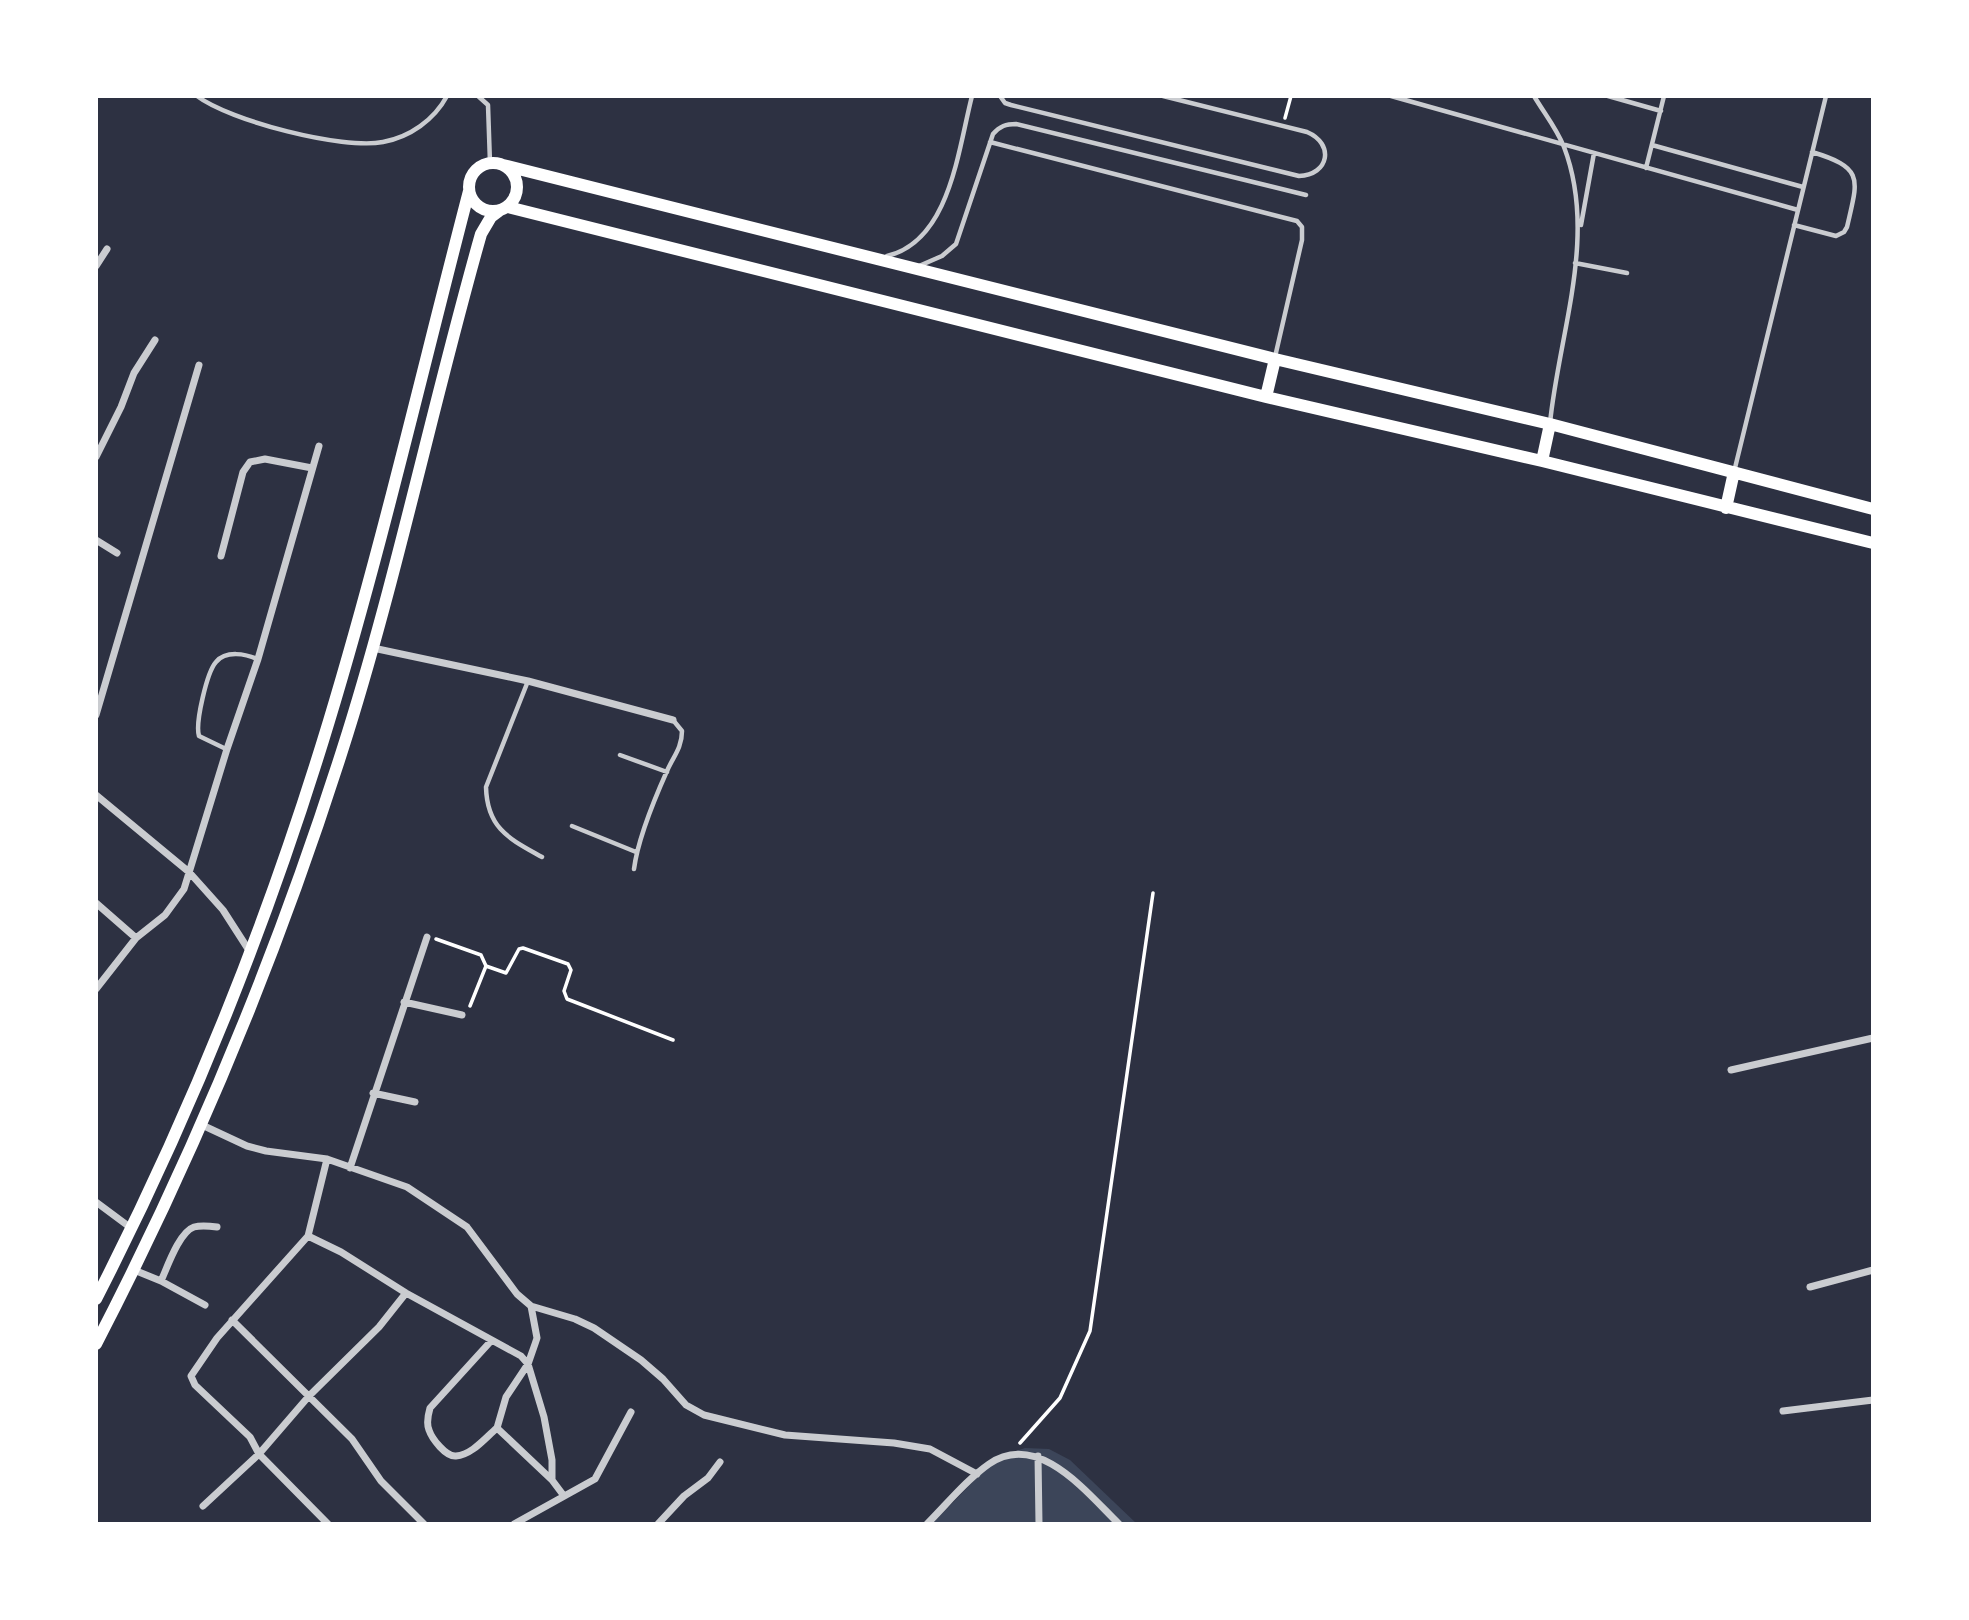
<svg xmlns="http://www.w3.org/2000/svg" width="1969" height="1620" viewBox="0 0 1969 1620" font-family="Signika,sans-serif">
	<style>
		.green { fill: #3c4559 }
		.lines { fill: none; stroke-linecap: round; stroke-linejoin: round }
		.path { stroke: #fff; stroke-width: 3.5 }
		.service { stroke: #caccd0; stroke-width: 4.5 }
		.minor { stroke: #caccd0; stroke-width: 7 }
		.secondary { stroke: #fff; stroke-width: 12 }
	</style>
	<rect width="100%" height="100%" fill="#2d3142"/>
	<path class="green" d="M1025,1448L1049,1449L1070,1460L1137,1524H932L997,1457Z"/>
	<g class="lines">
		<path class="path" d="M1285,118L1291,96
			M436,939L481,955L486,966L470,1006
			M486,966L506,973L519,949L523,948L568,964L571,970L564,991L567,999L673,1040
			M1020,1443L1060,1398L1090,1331L1153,893"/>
		<path class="service" d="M197,96C230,121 343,150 383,142C410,137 434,120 447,96
			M478,96L488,105L490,163
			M1000,96L1005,103L1011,105L1299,176C1329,175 1335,144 1307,132L1163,96
			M1391,96L1798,210
			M1534,96C1544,113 1557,129 1564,147C1598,236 1559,333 1550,423
			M1608,96L1661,111
			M990,142L1297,221L1302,227V240L1275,357
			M1652,145L1803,187
			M1646,168L1664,96
			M1581,225L1594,153
			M1794,225L1836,236L1844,232L1847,227C1858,179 1865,168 1812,152
			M887,256C950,241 958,150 972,96
			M1575,263L1627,273
			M919,266L942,256L956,244L993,134C1000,126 1006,124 1016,124L1306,195
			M1734,472L1826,96
			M528,681L486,787C487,829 510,839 542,857
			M226,749L199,736C195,723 207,672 216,662C226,650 246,654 257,659
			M620,755L667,772
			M572,826L636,852
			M634,869C638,838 654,800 667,771C673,757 682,748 682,731L673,720"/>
		<path class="minor" d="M96,266L107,249
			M96,457L121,407L134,373L155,340
			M96,540L117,553
			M221,556L243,472L250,462L265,459L312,468
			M373,648L528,681L673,720
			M96,715L199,365
			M96,795L189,872L223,910L250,952
			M96,903L136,938
			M96,989L136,938L165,915L184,889L227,749L258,659L319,446
			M404,1002L462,1015
			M1731,1070L1873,1038
			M373,1093L415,1102
			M202,1125L247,1146L266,1151L327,1159L407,1187L467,1227L517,1294L531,1306L575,1319L594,1328L641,1360L663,1379L686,1405L704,1415L785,1435L894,1443L930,1449L977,1474
			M327,1159L308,1236L217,1338L191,1376L195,1385L250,1437L259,1454L328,1524
			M350,1168L427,937
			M96,1202L131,1228
			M308,1236L341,1252L406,1293L521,1356L528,1364L544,1417L552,1460V1480L564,1496
			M134,1270L161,1281L205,1305
			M161,1281C167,1268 179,1232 194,1227C201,1225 210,1226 217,1227
			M1810,1287L1873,1270
			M531,1306L537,1338L535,1344L528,1364L506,1397L497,1428L552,1480
			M232,1320L352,1439L381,1481L424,1524
			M491,1341L430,1408C428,1415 426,1423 429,1430C432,1439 446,1457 456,1456C472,1455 486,1437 497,1428
			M1783,1411L1873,1400
			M1038,1456L1039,1524
			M203,1506L259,1454L309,1396L379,1327L406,1293
			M514,1524L595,1479L631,1412
			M658,1524L684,1496L708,1478L720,1462
			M927,1524C947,1504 966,1480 989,1464C1038,1430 1087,1493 1119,1524"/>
		<path class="secondary" d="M469 187a24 24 0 1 1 48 0a24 24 0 1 1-48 0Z
			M503,165L1275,359L1550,424L1873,509
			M508,207L1266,397L1542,461L1873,543
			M1266,397L1275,359
			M1542,461L1550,424
			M1726,508L1734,472
			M96,1299C191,1114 269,919 329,721C382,546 423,367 469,191
			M96,1344C198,1147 282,943 348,732C399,568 434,399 481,234L491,217L499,211"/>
	</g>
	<rect width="1969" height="1620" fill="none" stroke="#ffffff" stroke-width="196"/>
</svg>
